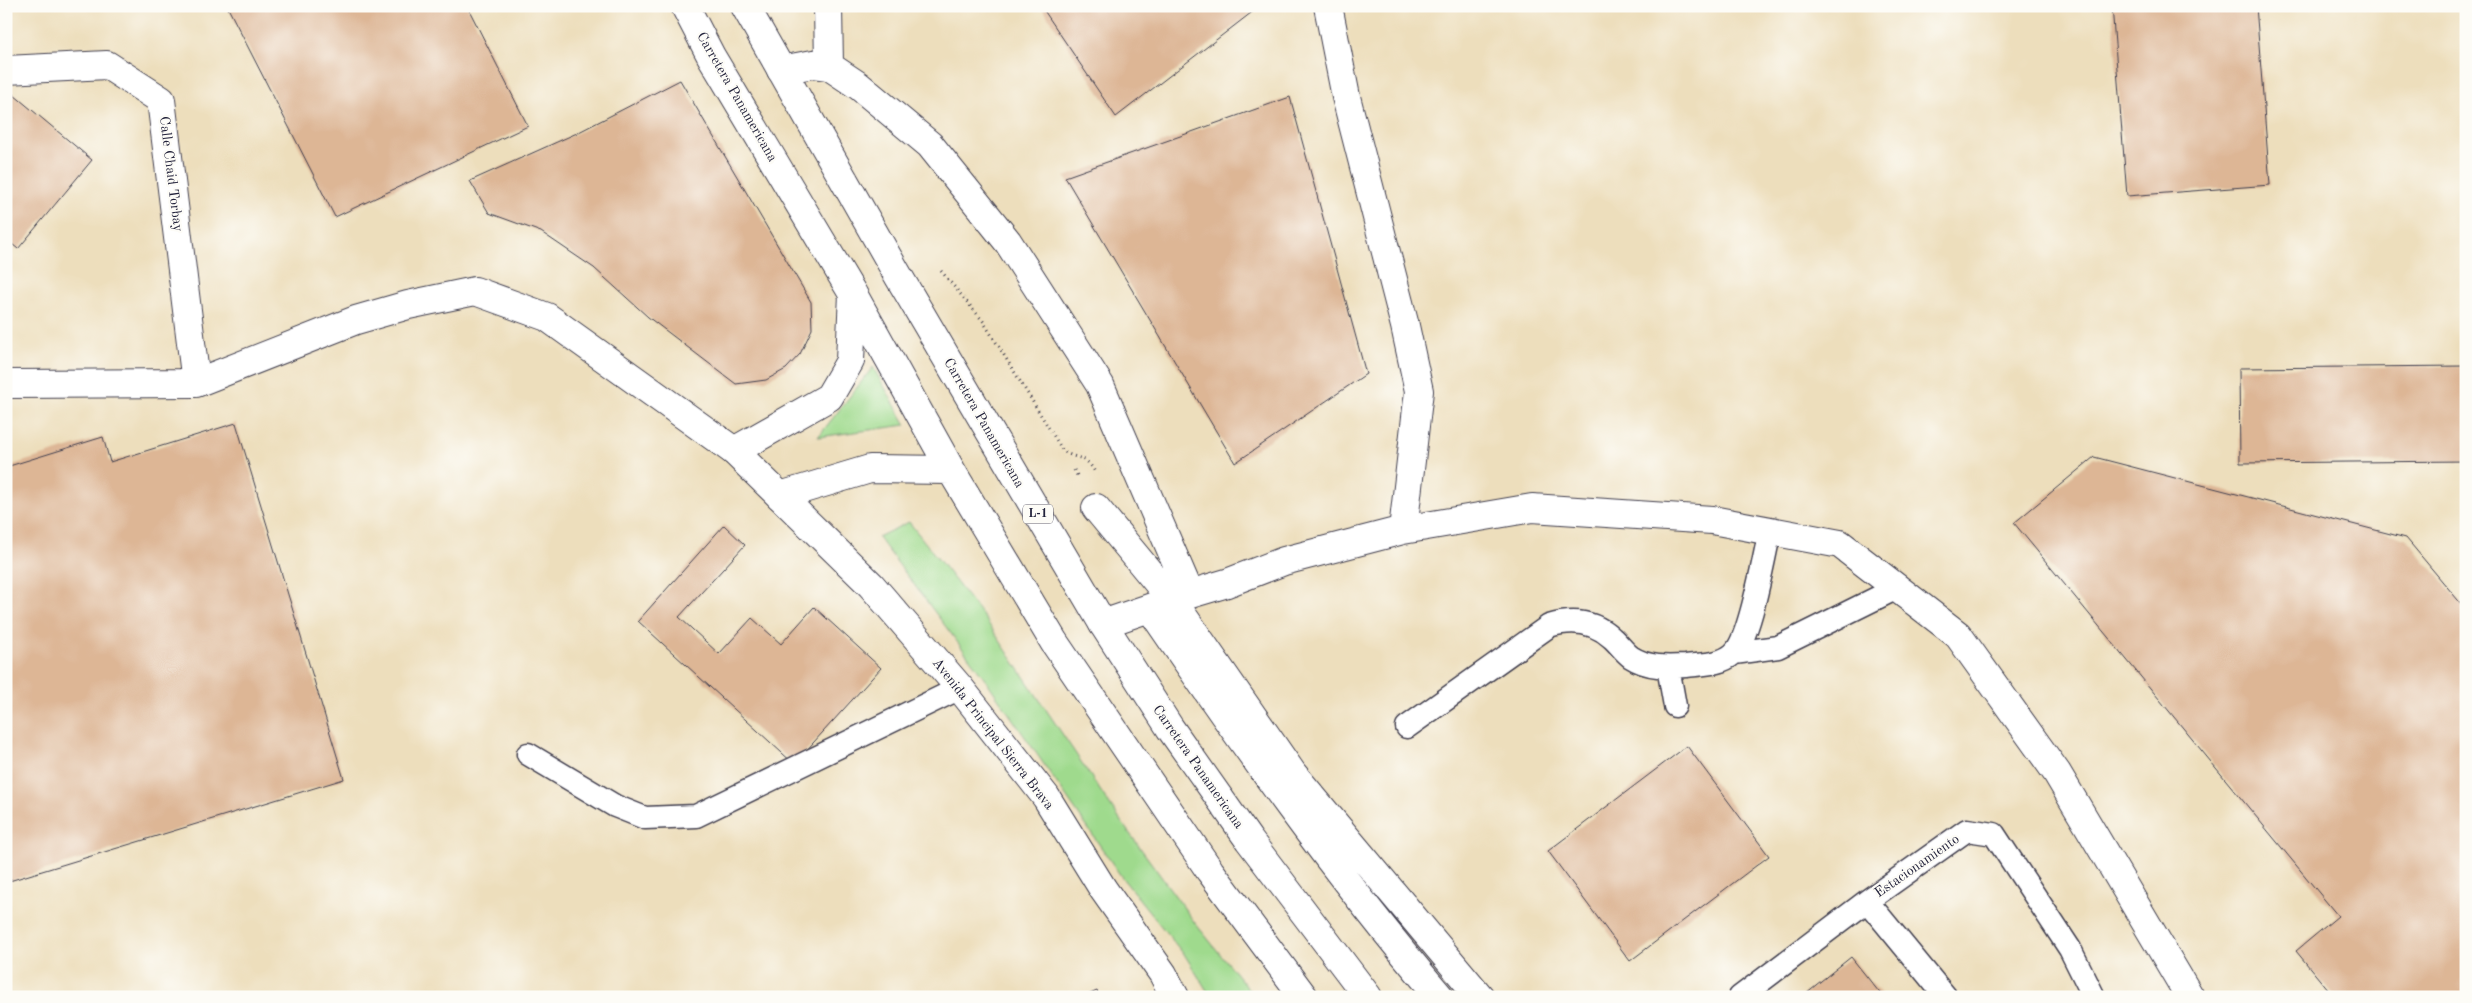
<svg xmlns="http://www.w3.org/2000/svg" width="2472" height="1003" viewBox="0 0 2472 1003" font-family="'Old Standard TT',serif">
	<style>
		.green { fill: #9fda8d; stroke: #607e64 }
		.building { fill: #ddb695 }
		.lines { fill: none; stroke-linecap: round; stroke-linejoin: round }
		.lane-casing { stroke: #403e4e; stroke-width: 25 }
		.street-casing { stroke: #403e4e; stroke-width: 30 }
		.primary-casing { stroke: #403e4e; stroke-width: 30 }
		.path { stroke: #403e4e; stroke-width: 3; stroke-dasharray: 1 4; stroke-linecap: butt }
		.lane { stroke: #fff; stroke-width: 22 }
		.street { stroke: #fff; stroke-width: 28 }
		.primary { stroke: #fff; stroke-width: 28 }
		.labels { text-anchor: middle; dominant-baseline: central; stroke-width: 4.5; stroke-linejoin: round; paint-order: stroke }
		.shield { fill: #fdfcf7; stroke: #646373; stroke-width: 1 }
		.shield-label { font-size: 12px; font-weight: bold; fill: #22223b }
		.street-label { font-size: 14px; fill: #22223b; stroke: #fdfcf7 }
	</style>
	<rect width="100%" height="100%" fill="#fdfcf7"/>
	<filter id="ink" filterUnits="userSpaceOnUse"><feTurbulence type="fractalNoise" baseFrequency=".02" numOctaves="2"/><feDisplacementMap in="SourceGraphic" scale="10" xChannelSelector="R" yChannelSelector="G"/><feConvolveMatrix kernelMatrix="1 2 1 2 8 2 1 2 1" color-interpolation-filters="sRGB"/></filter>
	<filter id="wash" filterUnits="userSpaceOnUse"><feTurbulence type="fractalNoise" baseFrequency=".0096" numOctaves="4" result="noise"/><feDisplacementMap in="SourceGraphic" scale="20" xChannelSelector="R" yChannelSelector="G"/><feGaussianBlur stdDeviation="1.12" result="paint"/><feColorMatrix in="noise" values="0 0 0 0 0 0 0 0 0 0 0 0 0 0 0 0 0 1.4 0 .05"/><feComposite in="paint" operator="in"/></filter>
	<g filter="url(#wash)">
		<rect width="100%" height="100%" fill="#eddebc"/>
		<path class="green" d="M873,367L906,425L818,437Z
			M909,522L986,620L1122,823L1195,923L1255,997H1211L1186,957L1123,879L983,676L878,537Z"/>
		<g id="blocks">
			<path class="building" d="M227,6H467L528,126L335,217Z
				M1041,6H1260L1116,117Z
				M2112,6H2256L2270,185L2127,196Z
				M680,80L811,302L812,329L800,354L786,369L766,380L736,384L648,317L594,268L541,232L489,213L470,181L577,133Z
				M8,90L92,160L18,249L6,239V92Z
				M1290,97L1366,374L1235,463L1065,177Z
				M2466,366V461L2240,463L2239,368Z
				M236,423L344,779L6,882V467L103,437L110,462Z
				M2094,457L2406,538L2463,606L2466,603V997H2334L2296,951L2338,916L2014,523Z
				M724,525L745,545L679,617L719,654L752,618L781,644L814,607L881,668L794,764L638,621Z
				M1687,746L1769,856L1630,961L1548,851Z
				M1851,957L1883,997H1801Z
				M1097,991L1100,997H1083Z"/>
		</g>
	</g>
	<g filter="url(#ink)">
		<use href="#blocks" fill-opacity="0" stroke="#403e4e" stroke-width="1"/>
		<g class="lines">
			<defs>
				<path id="lane" d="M1734,653L1778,647L1897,588
					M1668,667L1675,706
					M1407,727L1549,626C1572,619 1594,621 1612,638C1619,644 1624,652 1631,657C1648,668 1667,667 1686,666C1702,664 1720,665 1733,654C1750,640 1764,556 1770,531
					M528,754L615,806L645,818L696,816L960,688
					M1867,901L1946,997
					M1740,997L1867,901L1967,830L1994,834L2070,949L2094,997"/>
				<path id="street" d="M828,6L829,66
					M6,70L107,65L161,100L196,383
					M781,70L813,64L829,66L859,86L930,145L1008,242L1100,385L1190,594
					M6,384L196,383L356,320L408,305L475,291L547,317L734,451L871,585L960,688L1046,797L1103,889L1163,974L1175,997
					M1096,508L1172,600L1293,774L1480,997
					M1403,530L1532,508L1712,520L1840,544L1958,635L2057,773L2190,997
					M1150,608C1241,741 1335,874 1440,997
					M1103,624L1190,594L1227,583L1284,561L1403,530L1419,391L1405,326L1346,97L1328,6"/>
				<path id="primary" d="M685,6L711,56L853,294L951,470L1054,642L1210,871L1304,997
					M745,6L899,277L1103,624L1170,728L1249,840L1368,997
					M734,451L829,397L850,361L853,294
					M780,496L870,469L951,470"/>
			</defs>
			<use href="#lane" class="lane-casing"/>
			<use href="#street" class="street-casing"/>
			<use href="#primary" class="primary-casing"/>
			<path class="path" d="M941,271L983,321L1063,451C1078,461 1084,453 1095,472
				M1074,470L1078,477"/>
			<use href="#lane" class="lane"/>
			<use href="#street" class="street"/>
			<use href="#primary" class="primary"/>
		</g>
	</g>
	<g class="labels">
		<rect class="shield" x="1023" y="504.5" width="30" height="19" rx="4"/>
		<g class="shield-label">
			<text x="1038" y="514">L-1</text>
		</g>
		<g class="street-label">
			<text transform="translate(737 97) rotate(60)">Carretera Panamericana</text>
			<text transform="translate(171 174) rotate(83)">Calle Chaid Torbay</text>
			<text transform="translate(984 423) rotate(60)">Carretera Panamericana</text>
			<text transform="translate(993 734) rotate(52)">Avenida Principal Sierra Brava</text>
			<text transform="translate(1198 767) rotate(55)">Carretera Panamericana</text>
			<text transform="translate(1917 866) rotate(-35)">Estacionamiento</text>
		</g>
	</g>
	<rect width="2472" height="1003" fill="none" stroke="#fdfcf7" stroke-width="25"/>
</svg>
